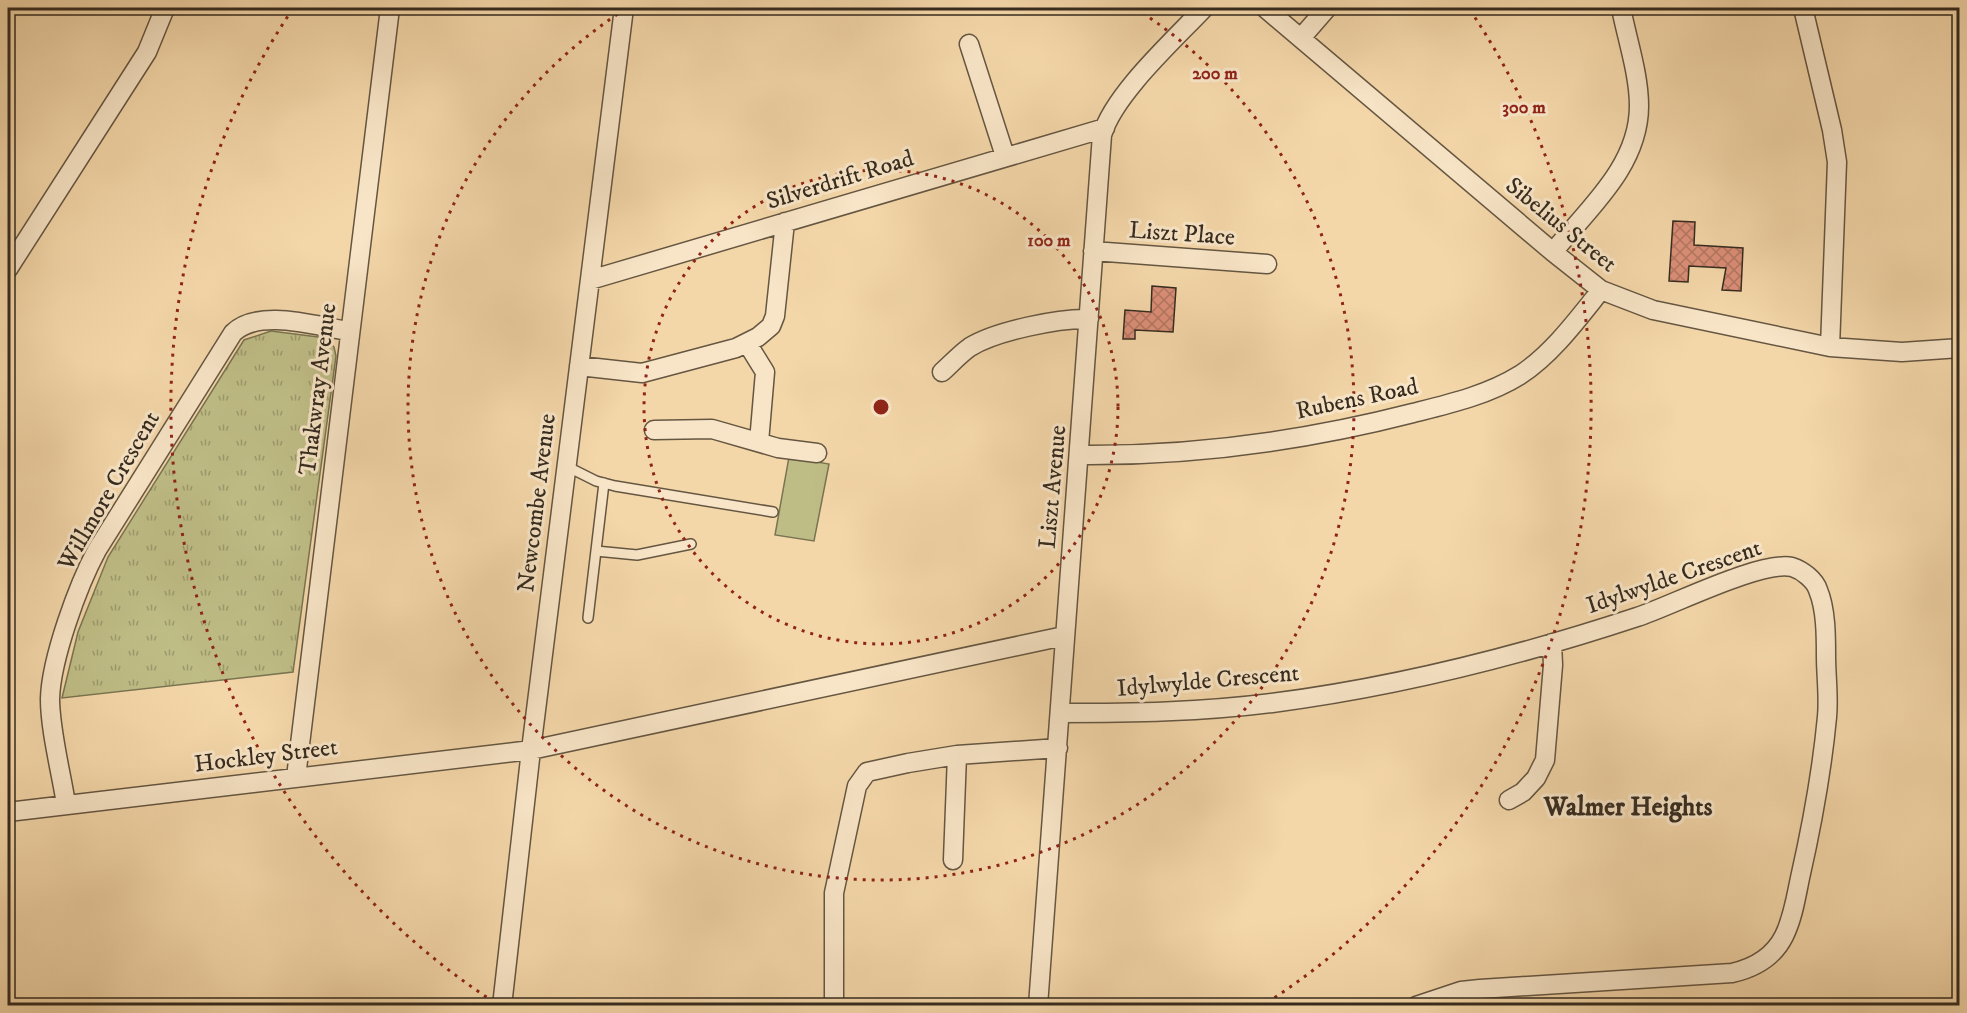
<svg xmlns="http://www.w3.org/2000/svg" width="1967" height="1013" viewBox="0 0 1967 1013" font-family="'IM FELL DW Pica',serif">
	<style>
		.park { fill: url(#park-tufts); stroke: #7a7452; stroke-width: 1.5 }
		.pitch { fill: #bfbd86; stroke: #7a7452; stroke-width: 1.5 }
		.building { fill: url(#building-cross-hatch); stroke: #352b1f; stroke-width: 1.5 }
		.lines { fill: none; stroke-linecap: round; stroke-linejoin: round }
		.lane-casing { stroke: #655642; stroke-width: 12 }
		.street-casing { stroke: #655642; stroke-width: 21 }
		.lane { stroke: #f8e5c7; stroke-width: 9 }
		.street { stroke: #f8e5c7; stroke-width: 18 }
		.ring { fill: none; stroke: #8f2418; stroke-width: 3; stroke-dasharray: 3 6 }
		.labels { text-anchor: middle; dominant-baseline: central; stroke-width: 6; stroke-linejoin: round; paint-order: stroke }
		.street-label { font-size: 24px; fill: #352b1f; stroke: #f8e5c7 }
		.neighbourhood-label { font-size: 26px; font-weight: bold; fill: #352b1f; stroke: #f8e5c7 }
		.centre { fill: #8f2418; stroke: #f8e5c7; stroke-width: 3 }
		.ring-label { font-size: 18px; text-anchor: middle; font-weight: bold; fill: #8f2418; stroke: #f8e5c7; stroke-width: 6; stroke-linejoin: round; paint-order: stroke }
	</style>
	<defs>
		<pattern id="park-tufts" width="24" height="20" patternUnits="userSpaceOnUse" patternTransform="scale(1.5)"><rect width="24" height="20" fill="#bfbd86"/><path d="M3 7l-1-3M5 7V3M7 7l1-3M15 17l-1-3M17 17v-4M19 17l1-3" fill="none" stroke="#9c9a6d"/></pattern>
		<pattern id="building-cross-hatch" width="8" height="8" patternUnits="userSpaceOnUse" patternTransform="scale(1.5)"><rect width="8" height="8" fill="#dc8f78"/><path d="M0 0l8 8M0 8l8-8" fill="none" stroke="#b37562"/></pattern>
	</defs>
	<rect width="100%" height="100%" fill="#f4d7a9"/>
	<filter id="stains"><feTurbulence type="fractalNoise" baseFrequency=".00333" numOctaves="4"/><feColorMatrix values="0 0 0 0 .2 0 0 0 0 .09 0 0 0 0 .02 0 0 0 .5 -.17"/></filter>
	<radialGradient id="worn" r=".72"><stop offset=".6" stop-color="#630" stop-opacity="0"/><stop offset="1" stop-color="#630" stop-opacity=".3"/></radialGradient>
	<path class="park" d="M271,331L326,338L334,347L336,356L293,672L62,698L78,632L108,557L244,340Z"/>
	<path class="pitch" d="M789,457L829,464L814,541L775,535Z"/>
	<path class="building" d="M1673,221L1695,222L1694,245L1743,248L1741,291L1722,290L1726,268L1689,266L1688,282L1669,281Z
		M1152,286L1176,288L1173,332L1135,330V339H1123L1125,310L1151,312Z"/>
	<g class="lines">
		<defs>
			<path id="lane" d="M566,466L596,481L615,486L773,512
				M596,551L637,555L691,544
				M588,618L604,483"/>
			<path id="street" d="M1265,8L1553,252L1601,290L1653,310L1830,347L1902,352L1960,348
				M1803,8L1832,130L1837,162L1830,347
				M1301,38L1327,8
				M969,44L1005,156
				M1093,251L1267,264
				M1553,252C1588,209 1639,166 1639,106C1639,74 1627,39 1621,8
				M8,269L147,52L165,8
				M590,280L1105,128
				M747,343L765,372L759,442
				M579,366L642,373L736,348L758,337L771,326L775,316L785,222
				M942,372C951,364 960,354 970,347C996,331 1059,318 1089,319
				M654,430L712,429L778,448L817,453
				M1080,455C1192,456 1304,441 1413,413C1449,404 1488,395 1520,375C1552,354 1577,320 1601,290
				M1061,713C1131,713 1202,712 1272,703C1396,687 1519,656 1637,617C1671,606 1761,560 1792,567C1802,570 1815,580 1818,590C1826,609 1826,636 1826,656C1826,676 1829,697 1827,717C1822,770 1812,825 1800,878C1796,897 1793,918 1784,936C1773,958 1754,968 1732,973L1480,989L1461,991L1416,1006
				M296,777L390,8
				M1509,800L1523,792L1536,778L1545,760L1553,665L1552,643
				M66,804C61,772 50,730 50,699C51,659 78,585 97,550L233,333C258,308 316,326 348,331
				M8,812L531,750L1064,636
				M953,860L957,755
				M502,1006L531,750L624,8
				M834,1006V893L857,786L867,772L908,763L957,755L1058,748
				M1038,1006L1102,135C1114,94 1174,40 1204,8"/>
		</defs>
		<use href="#lane" class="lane-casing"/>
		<use href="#street" class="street-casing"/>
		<use href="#lane" class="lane"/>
		<use href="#street" class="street"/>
	</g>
	<g class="ring">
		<circle cx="881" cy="407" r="237"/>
		<path d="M1135 8A473 473 0 1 1 627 8"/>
		<path d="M494 1002A710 710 0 0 1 292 10M1470 10A710 710 0 0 1 1268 1002"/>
	</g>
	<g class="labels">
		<g class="street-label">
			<text transform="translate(840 180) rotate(-17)">Silverdrift Road</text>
			<text transform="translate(1561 225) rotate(39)">Sibelius Street</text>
			<text transform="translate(1182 234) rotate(4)">Liszt Place</text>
			<text transform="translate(318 389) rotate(-83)">Thakwray Avenue</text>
			<text transform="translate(1357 399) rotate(-12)">Rubens Road</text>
			<text transform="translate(1053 487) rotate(-85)">Liszt Avenue</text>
			<text transform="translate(109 491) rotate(-60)">Willmore Crescent</text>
			<text transform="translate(537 503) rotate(-83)">Newcombe Avenue</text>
			<text transform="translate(1674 577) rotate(-19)">Idylwylde Crescent</text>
			<text transform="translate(1208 681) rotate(-5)">Idylwylde Crescent</text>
			<text transform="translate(266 756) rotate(-7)">Hockley Street</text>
		</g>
		<g class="neighbourhood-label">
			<text x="1628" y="807">Walmer Heights</text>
		</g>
	</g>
	<circle cx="881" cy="407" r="9" class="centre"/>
	<g class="ring-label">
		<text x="1215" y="79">200 m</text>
		<text x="1524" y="113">300 m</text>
		<text x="1049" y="246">100 m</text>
	</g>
	<rect width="1967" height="1013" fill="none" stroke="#f4d7a9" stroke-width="30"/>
	<rect x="9" y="9" width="1949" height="995" fill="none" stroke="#352b1f" stroke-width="3"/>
	<rect x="15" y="15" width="1937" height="983" fill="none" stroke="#352b1f" stroke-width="1.5"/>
	<rect width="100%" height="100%" filter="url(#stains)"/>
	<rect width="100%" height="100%" fill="url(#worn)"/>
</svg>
